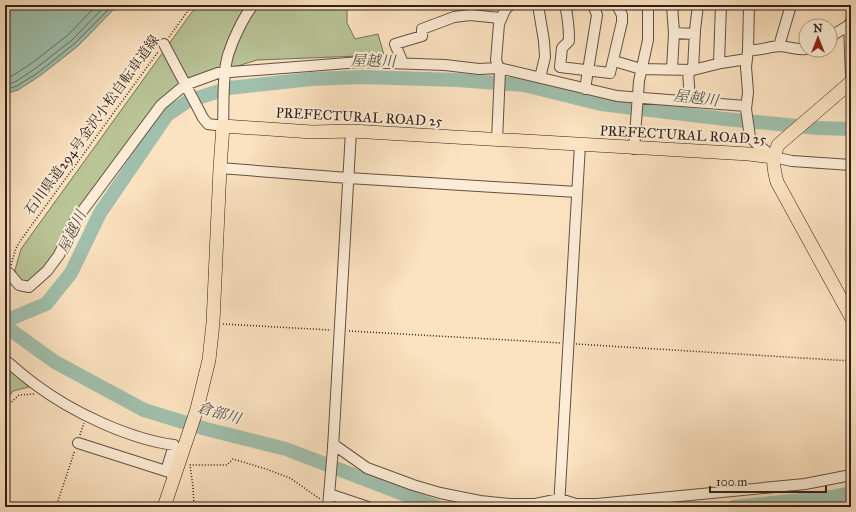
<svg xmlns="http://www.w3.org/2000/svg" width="856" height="512" viewBox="0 0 856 512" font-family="'IM FELL Great Primer','Noto Serif JP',serif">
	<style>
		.green { fill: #b9c497; stroke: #757258 }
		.water { fill: #a0bfac; stroke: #747f71 }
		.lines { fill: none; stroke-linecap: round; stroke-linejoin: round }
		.shore { stroke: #687062; stroke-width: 1 }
		.river { stroke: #a0bfac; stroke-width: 14 }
		.minor-casing { stroke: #645043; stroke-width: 12 }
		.major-casing { stroke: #312019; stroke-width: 14 }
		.path { stroke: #312019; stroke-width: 1.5; stroke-dasharray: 1 2; stroke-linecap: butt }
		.minor { stroke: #fcecd6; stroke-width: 10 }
		.major { stroke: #fbe2c0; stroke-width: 13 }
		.labels { text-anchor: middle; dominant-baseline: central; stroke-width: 4; stroke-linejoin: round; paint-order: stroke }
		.street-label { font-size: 14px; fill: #312019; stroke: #fcecd6 }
		.water-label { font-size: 15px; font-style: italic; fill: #525045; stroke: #fcecd6 }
	</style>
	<rect width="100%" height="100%" fill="#fbe2c0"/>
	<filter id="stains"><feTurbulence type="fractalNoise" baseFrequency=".005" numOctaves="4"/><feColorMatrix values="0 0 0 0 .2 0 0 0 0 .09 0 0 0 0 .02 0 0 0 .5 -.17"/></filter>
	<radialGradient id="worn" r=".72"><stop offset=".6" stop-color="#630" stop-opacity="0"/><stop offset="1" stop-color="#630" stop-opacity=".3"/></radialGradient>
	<path class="green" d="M197,5H347V23L355,39L378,34L384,55L257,60L192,80L159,102L54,256L29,284L17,279L15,270L21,249Z
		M5,366L29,387L13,391L5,402Z"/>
	<path class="water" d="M5,5H118L78,46L41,75L18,90L5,94Z"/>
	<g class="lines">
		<path class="shore" d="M5,78L12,76L32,63L68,35L97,5
			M5,85L15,82L36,68L72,40L106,5
			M5,90L17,86L39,72L75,43L113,5"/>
		<path class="river" d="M5,321L46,304L71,273L100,213L167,115L188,101L229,88L311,79L362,77L457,80L524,85L601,104L725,119L819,128L851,129
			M5,326L55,362L144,410L206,429L286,449L437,507
			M734,507L831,497L851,493"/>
		<defs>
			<path id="minor" d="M538,5L544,41L545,57L540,78
				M565,5C568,17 569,28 569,41L562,48L560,67L610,73L622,22V15L617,5
				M672,5L674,33L672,69
				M749,5L748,50L746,67L748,92L746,109L750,137L757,144L773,157L792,161L851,165
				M851,21L849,25L851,76
				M674,33L695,34
				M830,37L849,25
				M164,44L203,118L208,124L223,126C224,103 222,77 228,55C233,39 243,18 253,5
				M779,46L791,5
				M748,50C760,51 771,46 780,46C791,47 794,50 806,49
				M614,61L641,69L693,70L721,63L747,59
				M403,63L395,44L422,36V29L454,17L470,15L500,18
				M719,63L721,5
				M688,70L690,101
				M693,70L695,30L698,5
				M585,89L597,15L593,5
				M497,140L500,72L496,60L499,24L505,10L510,5
				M634,149L639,81L648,40V5
				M220,168L348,178L577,192
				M9,273L19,285L29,287L47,271L59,255L75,221L161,105L185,85L218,73L361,62L445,65L479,69L499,68L617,96L746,106
				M5,360C15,368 25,377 36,385C72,412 129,439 174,445L166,471
				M78,443L172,473
				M333,444L367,468L413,485L440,493L480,501L511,504H535L560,499L576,504H597L805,484L851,475
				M329,494L368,507
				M328,507L333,448L351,131
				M559,507L580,145"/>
			<path id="major" d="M851,82L778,145C772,160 773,166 777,182L851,317
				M164,507L197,409L209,360L213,323L220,168L223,126L312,132L351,131L749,154L773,157"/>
		</defs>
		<use href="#minor" class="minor-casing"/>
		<use href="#major" class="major-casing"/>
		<path class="path" d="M169,37L192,5
			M11,265L16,248L23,237L158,52
			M223,324L331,330
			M349,331L561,343
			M576,344L851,361
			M5,408L19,395L34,394
			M80,435L84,423
			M56,507L75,450
			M194,507L193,487L190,465H227L233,459L266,469L290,478L320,499"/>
		<use href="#minor" class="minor"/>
		<use href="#major" class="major"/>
	</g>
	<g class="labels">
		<g class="street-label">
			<text transform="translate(359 117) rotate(3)">PREFECTURAL ROAD 25</text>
			<text transform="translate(92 125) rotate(-54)">石川県道294号金沢小松自転車道線</text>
			<text transform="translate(683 135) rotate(3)">PREFECTURAL ROAD 25</text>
		</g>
		<g class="water-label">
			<text transform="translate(373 61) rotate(1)">屋越川</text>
			<text transform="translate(696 98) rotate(7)">屋越川</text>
			<text transform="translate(72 232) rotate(-64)">屋越川</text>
			<text transform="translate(219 413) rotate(16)">倉部川</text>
		</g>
	</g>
	<rect width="856" height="512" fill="none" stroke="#fbe2c0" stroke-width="20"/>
	<rect x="6" y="6" width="844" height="500" fill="none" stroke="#312019" stroke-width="2"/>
	<rect x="10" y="10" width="836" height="492" fill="none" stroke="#312019"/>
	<g transform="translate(818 38)"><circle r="19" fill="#fcecd6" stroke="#ab9a8a"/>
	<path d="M0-3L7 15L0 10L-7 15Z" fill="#8f2418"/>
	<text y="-6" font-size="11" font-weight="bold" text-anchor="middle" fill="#312019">N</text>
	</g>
	<path d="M710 486v6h116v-6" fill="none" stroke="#312019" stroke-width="2"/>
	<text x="716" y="486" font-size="12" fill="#312019" stroke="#fcecd6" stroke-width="3" paint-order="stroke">100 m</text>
	<rect width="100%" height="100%" filter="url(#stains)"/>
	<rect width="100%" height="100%" fill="url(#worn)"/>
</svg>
